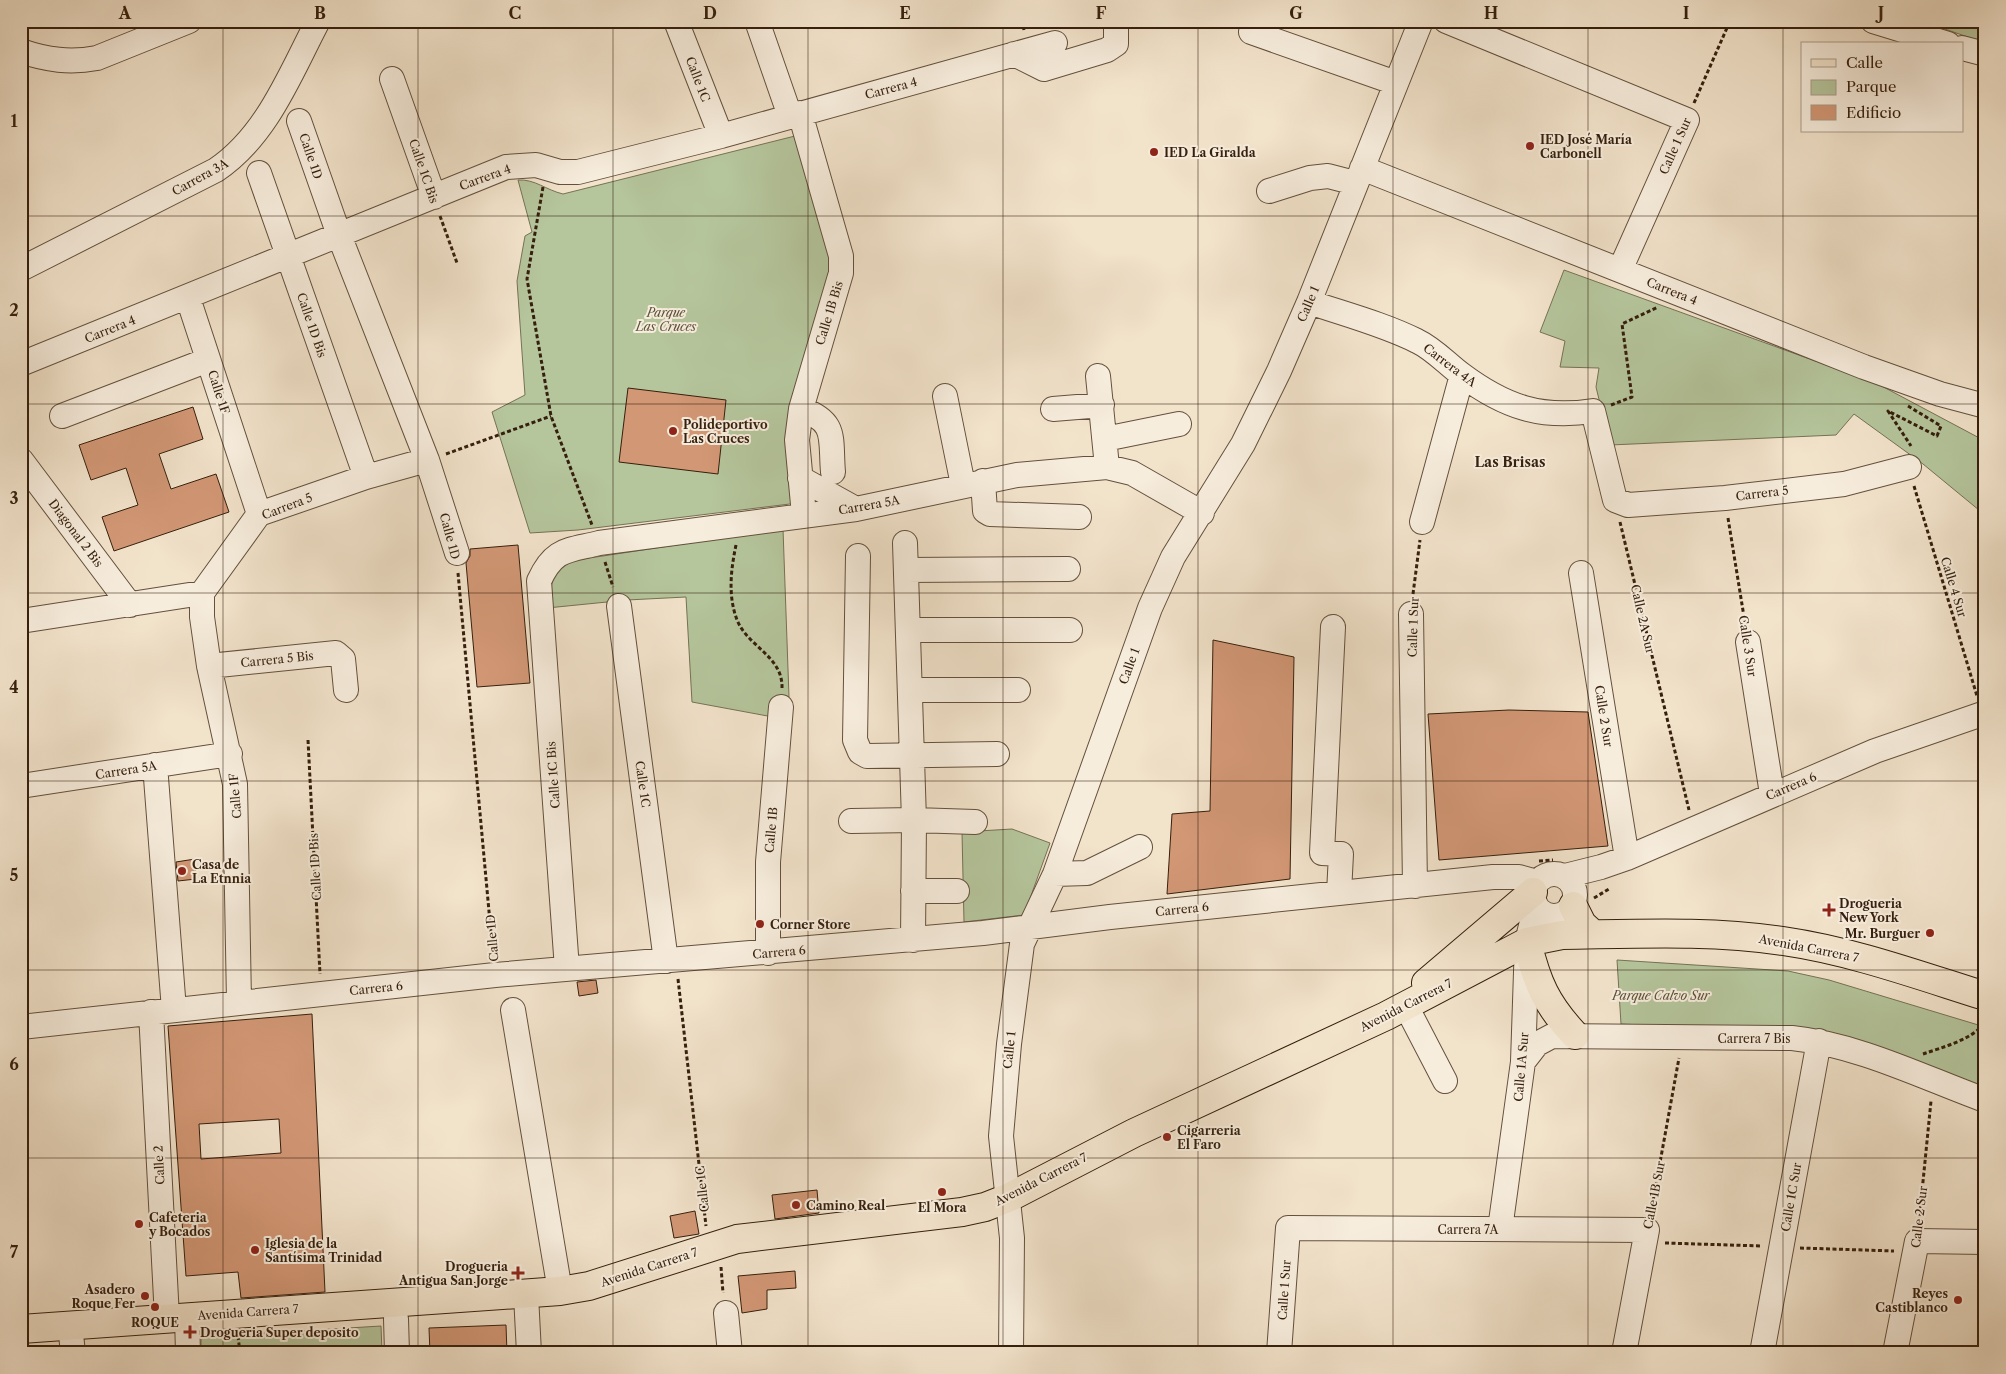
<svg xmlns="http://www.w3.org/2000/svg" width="2006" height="1374" viewBox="0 0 2006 1374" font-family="'Libre Caslon Text',serif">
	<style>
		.green { fill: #b5c59c; stroke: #757254 }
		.building { fill: #d29775; stroke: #351f0d; fill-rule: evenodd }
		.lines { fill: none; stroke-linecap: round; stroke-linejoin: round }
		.minor-casing { stroke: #64503c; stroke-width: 26 }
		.major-casing { stroke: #351f0d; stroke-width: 30 }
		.path { stroke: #351f0d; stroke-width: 3; stroke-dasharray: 4 2.5; stroke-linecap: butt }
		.minor { stroke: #f7eddd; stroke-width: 24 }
		.major { stroke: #f2e3cb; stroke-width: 28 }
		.grid { fill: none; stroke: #351f0d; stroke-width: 1; stroke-opacity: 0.55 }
		.poi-dot { fill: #8f2418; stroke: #f7eddd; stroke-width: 2 }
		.labels { text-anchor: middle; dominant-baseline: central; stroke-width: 4; stroke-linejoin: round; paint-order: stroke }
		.street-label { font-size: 12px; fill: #351f0d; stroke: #f7eddd }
		.poi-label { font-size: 12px; font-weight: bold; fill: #351f0d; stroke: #f7eddd; text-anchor: start }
		.park-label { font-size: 12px; font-style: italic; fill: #5b5138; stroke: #f7eddd }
		.neighbourhood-label { font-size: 14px; font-weight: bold; fill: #351f0d; stroke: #f7eddd }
		.neatline { fill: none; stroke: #351f0d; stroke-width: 2 }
		.grid-label { font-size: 16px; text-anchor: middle; font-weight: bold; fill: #351f0d }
	</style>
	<rect width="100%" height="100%" fill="#f2e3cb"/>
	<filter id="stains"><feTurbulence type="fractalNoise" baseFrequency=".004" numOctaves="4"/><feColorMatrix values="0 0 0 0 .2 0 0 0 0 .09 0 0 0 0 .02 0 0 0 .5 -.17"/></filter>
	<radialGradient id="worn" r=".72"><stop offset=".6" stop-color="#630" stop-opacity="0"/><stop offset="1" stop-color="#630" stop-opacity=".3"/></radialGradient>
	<path class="green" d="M1922,21H1985V43Z
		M795,136L832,266L826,300L788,416L787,434L798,503L578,530L530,533L492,412L525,395L517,281L525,236L532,232L518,180C535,179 546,190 563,194Z
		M1564,270L1876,383L1985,441V515L1923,464L1854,414L1836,435L1610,445L1596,387L1599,368L1560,367L1565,341L1540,332Z
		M783,529L789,697L773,699V717L692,702L686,597L627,600L547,608L556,563Z
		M1012,829L1050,843L1024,915L964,922L962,832Z
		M1617,960L1788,971L1829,980L1985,1027V1095L1790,1032L1621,1024Z
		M381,1326L382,1353H201V1337Z"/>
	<path class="building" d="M628,388L726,400L718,474L619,462Z
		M193,407L203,439L159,454L171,489L216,474L229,512L114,551L102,517L138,505L126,468L91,480L79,445Z
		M518,545L530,683L477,687L466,563L470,556V549Z
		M1213,640L1294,657L1290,879L1167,894L1172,814L1210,811Z
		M1509,710L1588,712L1608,846L1439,860L1428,714Z
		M195,859L196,879L178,881L176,862Z
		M596,980L598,993L579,996L577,982Z
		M312,1014L325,1292L241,1298L238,1272L186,1276L168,1026ZM279,1119L281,1153L201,1159L199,1124Z
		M817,1190L819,1213L775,1219L772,1195Z
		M695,1211L699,1234L674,1238L670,1216Z
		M795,1271L796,1288L767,1290V1309L742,1313L738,1276Z
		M506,1325L507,1353H430L429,1328Z"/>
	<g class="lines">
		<defs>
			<path id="minor" d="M676,21L721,136
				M757,21L790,116
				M1446,21L1687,120L1620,270
				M1873,21L1948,44
				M1251,32L1396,83
				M1962,48L1985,54
				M21,51C47,60 70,63 97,58L189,21
				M1014,54L1044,69L1107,50L1116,44V21
				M392,79L434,197
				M800,113L841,256V273L801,409L797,440L804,515
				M299,121L339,235L427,460L457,553
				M1362,168L1864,367L1940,394L1985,406
				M259,173L366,477
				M1269,191L1310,178L1328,176L1355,183
				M21,269L216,170C267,136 290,74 318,21
				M188,298L259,514
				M1309,302C1344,314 1383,324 1417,341C1434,349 1447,364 1462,375C1505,407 1541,419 1593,411L1615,500L1628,505L1725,498L1844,484L1909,467
				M21,364L506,167L536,165L560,172H578L721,136L1055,43
				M1098,376L1107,467
				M945,396L963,485
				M801,409C838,422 830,438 833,472
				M1053,409L1102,405
				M62,416L208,360
				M1105,439L1179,424
				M21,460L130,605
				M800,478L856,509
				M983,481L985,511L990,514L1079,517
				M1422,522L1462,375
				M905,543L914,820L913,940
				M858,556L855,740L860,752L867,756L997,754
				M906,570L1068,569
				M1581,573L1627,858
				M202,593V617L209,666L235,784L239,1002
				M619,606L666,961
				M1411,614L1415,886
				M21,621L202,593L259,514L366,477L427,460
				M1333,627L1322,853L1341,854L1339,893
				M908,630H1070
				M1748,642L1772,794
				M209,666L336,653L343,659L346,690
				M910,690H1018
				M155,765L174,1010
				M21,786L230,754
				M851,821L914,820L975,822
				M1533 895a21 21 0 1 1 42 0a21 21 0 1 1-42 0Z
				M1055,874L1087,873L1140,847
				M1565,876L1601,867L1627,858L1875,751L1985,713
				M913,891H957
				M768,953V862L781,707
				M567,969L539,581C554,548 567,551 599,543L856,509L1017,475L1107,467L1132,473L1202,513
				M1406,1006L1445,1081
				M513,1010L560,1291
				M151,1012L167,1318
				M21,1027L495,975L983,933L1110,917L1493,877H1519L1537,882
				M1523,1062L1537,1044L1552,1036L1792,1038C1859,1045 1922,1077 1985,1100
				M1500,1229L1523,1062L1527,942L1536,905
				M526,1295L529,1353
				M726,1313L730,1353
				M187,1317L188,1353
				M396,1319L397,1353
				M70,1325L73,1353
				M1011,1353L1012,1238L1001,1136L1009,1044L1022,944L1055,874L1150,608L1173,557L1243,444L1279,371L1309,302L1421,21
				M1279,1353L1288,1228L1647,1230L1624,1353
				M1762,1353L1819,1041
				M1895,1353L1917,1241L1985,1242"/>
			<path id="major" d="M1573,906L1582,924L1593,934
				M1527,942C1537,983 1546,1004 1575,1035
				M1426,983L1533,892
				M21,1329L560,1291L589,1286L737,1239L962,1212L985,1207L1008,1198L1134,1133L1386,1016L1527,942L1562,935C1635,934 1710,930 1783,941C1852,951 1918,975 1985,996"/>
		</defs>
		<use href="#minor" class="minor-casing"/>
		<use href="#major" class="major-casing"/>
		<path class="path" d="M1022,21L1024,30
			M1694,103L1730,21
			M543,187L527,279L551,416L592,525
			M440,216L457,263
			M1611,405L1632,397L1622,324L1658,307
			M1908,406L1941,426L1937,436L1888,411L1911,446
			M446,454L551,416
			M1914,486L1977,696
			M1728,518L1745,623
			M1620,522L1689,810
			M736,545C731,569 728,594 736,617C745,646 783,655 782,688
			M605,562L613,587
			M458,573L493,955
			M1413,594L1420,540
			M308,740L320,974
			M1539,861L1553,860
			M1594,898L1609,889
			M678,979L706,1226
			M1923,1054C1943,1047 1971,1040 1985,1023
			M1651,1212L1679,1058
			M1919,1222L1931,1101
			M1665,1243L1762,1246
			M1800,1248L1894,1251
			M721,1267L723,1293
			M238,1336L240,1353
			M208,1346L215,1353"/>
		<use href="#minor" class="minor"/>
		<use href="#major" class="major"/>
	</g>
	<path class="grid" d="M223,21V1353M418,21V1353M613,21V1353M808,21V1353M1003,21V1353M1198,21V1353M1393,21V1353M1588,21V1353M1783,21V1353M21,216H1985M21,404H1985M21,593H1985M21,781H1985M21,970H1985M21,1158H1985"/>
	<g class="poi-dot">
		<circle cx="1530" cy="146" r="5"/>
		<circle cx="1154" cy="152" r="5"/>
		<circle cx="673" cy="431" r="5"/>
		<circle cx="182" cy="871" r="5"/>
		<path d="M1826.5 902.5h5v5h5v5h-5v5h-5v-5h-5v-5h5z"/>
		<circle cx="760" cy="924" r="5"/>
		<circle cx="1930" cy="933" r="5"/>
		<circle cx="1167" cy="1137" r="5"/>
		<circle cx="942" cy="1192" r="5"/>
		<circle cx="796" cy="1205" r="5"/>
		<circle cx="139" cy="1224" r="5"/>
		<circle cx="255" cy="1250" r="5"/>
		<path d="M515.5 1265.5h5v5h5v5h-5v5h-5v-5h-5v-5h5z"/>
		<circle cx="145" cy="1296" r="5"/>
		<circle cx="1958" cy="1300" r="5"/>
		<circle cx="155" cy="1307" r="5"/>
		<path d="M187.5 1324.5h5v5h5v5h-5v5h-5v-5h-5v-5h5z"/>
	</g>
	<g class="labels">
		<g class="street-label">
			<text transform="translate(698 79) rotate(69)">Calle 1C</text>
			<text transform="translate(891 88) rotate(-15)">Carrera 4</text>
			<text transform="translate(1675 146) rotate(-66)">Calle 1 Sur</text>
			<text transform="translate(311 156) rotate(71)">Calle 1D</text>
			<text transform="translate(424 171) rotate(71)">Calle 1C Bis</text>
			<text transform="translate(200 177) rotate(-29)">Carrera 3A</text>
			<text transform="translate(485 177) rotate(-20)">Carrera 4</text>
			<text transform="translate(1672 291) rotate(22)">Carrera 4</text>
			<text transform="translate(1308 304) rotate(-67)">Calle 1</text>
			<text transform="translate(829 313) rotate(-73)">Calle 1B Bis</text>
			<text transform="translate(312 325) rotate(71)">Calle 1D Bis</text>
			<text transform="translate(110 329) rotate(-22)">Carrera 4</text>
			<text transform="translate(1450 365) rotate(37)">Carrera 4A</text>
			<text transform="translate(219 392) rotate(72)">Calle 1F</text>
			<text transform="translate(1762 493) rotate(-7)">Carrera 5</text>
			<text transform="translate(869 505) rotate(-10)">Carrera 5A</text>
			<text transform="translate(287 506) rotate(-21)">Carrera 5</text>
			<text transform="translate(76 533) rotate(53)">Diagonal 2 Bis</text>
			<text transform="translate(450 536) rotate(75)">Calle 1D</text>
			<text transform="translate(1954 587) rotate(73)">Calle 4 Sur</text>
			<text transform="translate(1643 619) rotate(77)">Calle 2A Sur</text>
			<text transform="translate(1413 627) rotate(-88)">Calle 1 Sur</text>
			<text transform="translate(1748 646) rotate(81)">Calle 3 Sur</text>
			<text transform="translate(277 659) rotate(-6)">Carrera 5 Bis</text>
			<text transform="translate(1129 666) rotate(-70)">Calle 1</text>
			<text transform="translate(1604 716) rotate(81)">Calle 2 Sur</text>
			<text transform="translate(126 770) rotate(-9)">Carrera 5A</text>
			<text transform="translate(553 775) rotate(-94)">Calle 1C Bis</text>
			<text transform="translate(643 784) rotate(82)">Calle 1C</text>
			<text transform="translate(1791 786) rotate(-23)">Carrera 6</text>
			<text transform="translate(235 796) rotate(-95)">Calle 1F</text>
			<text transform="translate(771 830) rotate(-85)">Calle 1B</text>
			<text transform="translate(315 867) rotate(-93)">Calle 1D Bis</text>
			<text transform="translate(1182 909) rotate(-6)">Carrera 6</text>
			<text transform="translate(492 938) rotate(-95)">Calle 1D</text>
			<text transform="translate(1809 948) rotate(11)">Avenida Carrera 7</text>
			<text transform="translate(779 952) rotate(-5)">Carrera 6</text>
			<text transform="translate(376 988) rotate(-6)">Carrera 6</text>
			<text transform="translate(1406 1005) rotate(-27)">Avenida Carrera 7</text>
			<text x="1754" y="1038">Carrera 7 Bis</text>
			<text transform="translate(1009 1050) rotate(-84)">Calle 1</text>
			<text transform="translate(1521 1067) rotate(-85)">Calle 1A Sur</text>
			<text transform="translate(159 1165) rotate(-93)">Calle 2</text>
			<text transform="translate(1041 1179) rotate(-27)">Avenida Carrera 7</text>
			<text transform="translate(702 1189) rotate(-96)">Calle 1C</text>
			<text transform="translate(1654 1195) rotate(-79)">Calle 1B Sur</text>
			<text transform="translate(1791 1197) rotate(-80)">Calle 1C Sur</text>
			<text transform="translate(1919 1217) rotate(-83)">Calle 2 Sur</text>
			<text x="1468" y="1229">Carrera 7A</text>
			<text transform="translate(649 1267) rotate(-18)">Avenida Carrera 7</text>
			<text transform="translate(1284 1290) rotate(-86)">Calle 1 Sur</text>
			<text transform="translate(248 1312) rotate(-4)">Avenida Carrera 7</text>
		</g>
		<g class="poi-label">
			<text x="1540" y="139">IED José María<tspan x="1540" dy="14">Carbonell</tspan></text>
			<text x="1164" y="152">IED La Giralda</text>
			<text x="683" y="424">Polideportivo<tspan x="683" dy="14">Las Cruces</tspan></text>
			<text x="192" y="864">Casa de<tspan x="192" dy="14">La Etnnia</tspan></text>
			<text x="1839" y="903">Drogueria<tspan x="1839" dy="14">New York</tspan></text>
			<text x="770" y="924">Corner Store</text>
			<text x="1920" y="933" text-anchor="end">Mr. Burguer</text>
			<text x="1177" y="1130">Cigarreria<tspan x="1177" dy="14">El Faro</tspan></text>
			<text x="806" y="1205">Camino Real</text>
			<text x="942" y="1207" text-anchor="middle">El Mora</text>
			<text x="149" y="1217">Cafeteria<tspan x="149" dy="14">y Bocados</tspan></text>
			<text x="265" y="1243">Iglesia de la<tspan x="265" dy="14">Santísima Trinidad</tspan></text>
			<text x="508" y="1266" text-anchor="end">Drogueria<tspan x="508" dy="14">Antigua San Jorge</tspan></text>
			<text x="135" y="1289" text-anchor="end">Asadero<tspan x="135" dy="14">Roque Fer</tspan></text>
			<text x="1948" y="1293" text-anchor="end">Reyes<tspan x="1948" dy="14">Castiblanco</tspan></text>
			<text x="155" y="1322" text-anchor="middle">ROQUE</text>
			<text x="200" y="1332">Drogueria Super deposito</text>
		</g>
		<g class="park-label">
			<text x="666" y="312">Parque<tspan x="666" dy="14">Las Cruces</tspan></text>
			<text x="1661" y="995">Parque Calvo Sur</text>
		</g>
		<g class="neighbourhood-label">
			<text x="1510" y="462">Las Brisas</text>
		</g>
	</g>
	<rect width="2006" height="1374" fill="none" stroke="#f2e3cb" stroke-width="55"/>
	<rect x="1801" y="42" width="162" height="90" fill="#f7eddd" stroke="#a99b8a"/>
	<rect x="1811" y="59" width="25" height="8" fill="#f2e3cb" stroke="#a99b8a"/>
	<text x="1846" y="68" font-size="15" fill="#351f0d">Calle</text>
	<rect x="1811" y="80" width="25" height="15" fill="#b5c59c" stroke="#a99b8a"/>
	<text x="1846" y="92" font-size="15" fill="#351f0d">Parque</text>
	<rect x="1811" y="105" width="25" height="15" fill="#d29775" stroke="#a99b8a"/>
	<text x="1846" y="118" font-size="15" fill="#351f0d">Edificio</text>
	<rect x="28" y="28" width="1950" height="1318" class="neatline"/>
	<g class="grid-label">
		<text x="125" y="19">A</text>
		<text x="320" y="19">B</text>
		<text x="515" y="19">C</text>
		<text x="710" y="19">D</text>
		<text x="905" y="19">E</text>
		<text x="1101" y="19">F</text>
		<text x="1296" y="19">G</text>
		<text x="1491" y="19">H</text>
		<text x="1686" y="19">I</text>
		<text x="1881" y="19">J</text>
		<text x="14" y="127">1</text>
		<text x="14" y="316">2</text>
		<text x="14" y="504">3</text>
		<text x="14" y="693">4</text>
		<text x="14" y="881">5</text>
		<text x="14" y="1070">6</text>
		<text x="14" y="1258">7</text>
	</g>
	<rect width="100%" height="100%" filter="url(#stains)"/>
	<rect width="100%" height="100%" fill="url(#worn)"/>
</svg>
